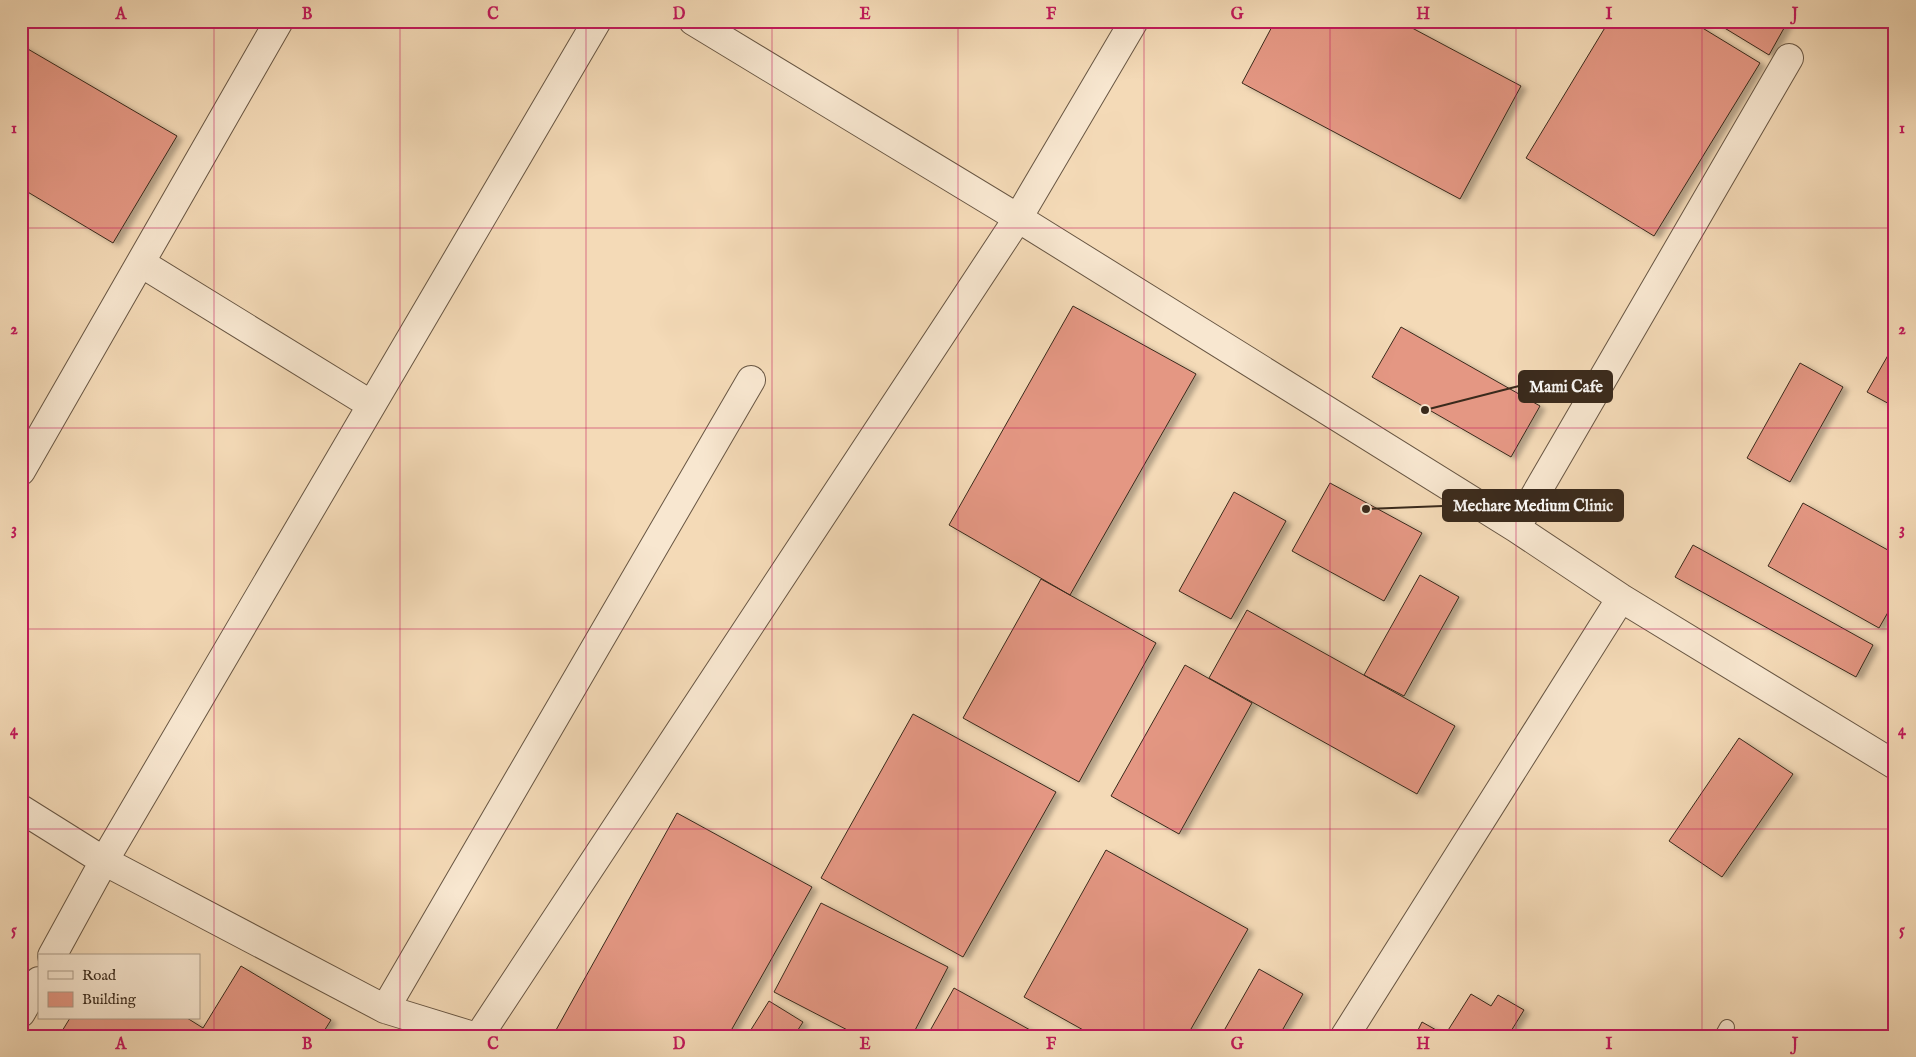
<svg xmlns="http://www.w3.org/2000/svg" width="1916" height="1057" viewBox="0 0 1916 1057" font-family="'IM FELL English',serif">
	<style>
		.building { fill: #e49783; stroke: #3a2a1c; filter: url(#shadow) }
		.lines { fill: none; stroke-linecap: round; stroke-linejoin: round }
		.service-casing { stroke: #685643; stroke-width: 16 }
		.minor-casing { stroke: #685643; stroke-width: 30 }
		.service { stroke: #f8e7d0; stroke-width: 14 }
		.minor { stroke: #f8e7d0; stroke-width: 28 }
		.grid { fill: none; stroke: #c2185b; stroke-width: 1; stroke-opacity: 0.55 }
		.leader { fill: none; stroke: #3a2a1c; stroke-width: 2 }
		.callout-dot { fill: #3a2a1c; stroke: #f8e7d0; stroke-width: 2 }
		.callout { fill: #3a2a1c; stroke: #3a2a1c; stroke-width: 2 }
		.callout-label { font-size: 16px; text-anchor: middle; font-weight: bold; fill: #fff }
		.neatline { fill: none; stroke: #c2185b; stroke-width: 2 }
		.grid-label { font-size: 16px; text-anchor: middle; font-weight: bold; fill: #c2185b }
	</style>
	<defs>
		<filter id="shadow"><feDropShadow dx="5.5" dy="3" stdDeviation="2.5" flood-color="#0004"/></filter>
	</defs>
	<rect width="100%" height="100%" fill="#f4dab7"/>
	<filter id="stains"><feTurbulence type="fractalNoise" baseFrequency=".004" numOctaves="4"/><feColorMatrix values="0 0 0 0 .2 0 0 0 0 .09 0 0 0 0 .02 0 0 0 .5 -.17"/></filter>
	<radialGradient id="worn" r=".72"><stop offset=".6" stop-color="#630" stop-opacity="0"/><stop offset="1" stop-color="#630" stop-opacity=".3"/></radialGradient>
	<path class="building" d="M1275,21H1399L1521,86L1460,199L1242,83Z
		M1609,21H1691L1760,63L1654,236L1526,158Z
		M1713,21H1788L1769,55Z
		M21,45L177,136L113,243L21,188Z
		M1073,306L1196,374L1070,595L949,525Z
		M1401,327L1540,406L1511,457L1372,377Z
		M1895,343V407L1867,392Z
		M1800,363L1843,387L1790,482L1747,458Z
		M1330,483L1422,533L1384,601L1292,551Z
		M1234,492L1286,521L1231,619L1179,591Z
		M1803,503L1895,554V600L1879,628L1768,566Z
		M1693,545L1873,645L1856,677L1675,577Z
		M1420,575L1459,597L1404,696L1364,675Z
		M1041,579L1156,643L1079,782L963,718Z
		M1247,610L1455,726L1417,794L1209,678Z
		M1185,665L1252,703L1179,834L1111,796Z
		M913,714L1056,792L963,957L821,878Z
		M1739,738L1793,774L1722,877L1669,841Z
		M677,813L812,887L728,1036H566L556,1030Z
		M1106,850L1248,929L1187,1036H1094L1024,997Z
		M821,903L948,967L912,1036H859L774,992Z
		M241,966L331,1020L321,1036H59L70,1018H187L203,1028Z
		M1259,969L1303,994L1279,1036H1221Z
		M954,988L1041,1036H927Z
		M1471,994L1491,1006L1498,995L1524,1010L1508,1036H1415L1422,1022L1445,1035Z
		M769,1001L803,1022L794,1036H747Z"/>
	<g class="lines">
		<defs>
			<path id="service" d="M1722,1036L1727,1027"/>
			<path id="minor" d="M693,21L1018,218L1516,528L1621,598L1895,765
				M141,263L370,404
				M21,471L279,21
				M1516,528L1789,58
				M21,809L104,861L385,1009L473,1036
				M52,956L104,861L597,21
				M385,1009L751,380
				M21,1013L39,981
				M479,1036L1018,218L1134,21
				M1345,1036L1621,598"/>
		</defs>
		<use href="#service" class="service-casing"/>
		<use href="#minor" class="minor-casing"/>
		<use href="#service" class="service"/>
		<use href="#minor" class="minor"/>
	</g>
	<path class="grid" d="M214,21V1036M400,21V1036M586,21V1036M772,21V1036M958,21V1036M1144,21V1036M1330,21V1036M1516,21V1036M1702,21V1036M21,228H1895M21,428H1895M21,629H1895M21,829H1895"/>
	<path class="leader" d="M1425 410L1519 386M1366 509L1443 506"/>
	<g class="callout-dot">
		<circle cx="1425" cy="410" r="5"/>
		<circle cx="1366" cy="509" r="5"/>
	</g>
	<g class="callout">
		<rect x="1519" y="371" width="93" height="31" rx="5"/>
		<rect x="1443" y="490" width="180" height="31" rx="5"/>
	</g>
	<g class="callout-label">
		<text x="1566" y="392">Mami Cafe</text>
		<text x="1533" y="511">Mechare Medium Clinic</text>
	</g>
	<rect width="1916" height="1057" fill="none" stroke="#f4dab7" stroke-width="55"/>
	<rect x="38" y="954" width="162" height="65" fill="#f8e7d0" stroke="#ac9b88"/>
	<rect x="48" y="971" width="25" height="8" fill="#f8e7d0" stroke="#ac9b88"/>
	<text x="82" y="980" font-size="15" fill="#3a2a1c">Road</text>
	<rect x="48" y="992" width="25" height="15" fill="#e49783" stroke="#ac9b88"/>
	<text x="82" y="1004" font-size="15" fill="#3a2a1c">Building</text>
	<rect x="28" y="28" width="1860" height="1002" class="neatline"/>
	<g class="grid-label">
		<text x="121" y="19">A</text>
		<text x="307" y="19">B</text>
		<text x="493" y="19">C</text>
		<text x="679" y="19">D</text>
		<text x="865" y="19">E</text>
		<text x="1051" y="19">F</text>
		<text x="1237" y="19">G</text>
		<text x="1423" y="19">H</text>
		<text x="1609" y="19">I</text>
		<text x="1795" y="19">J</text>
		<text x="14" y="133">1</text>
		<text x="1902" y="133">1</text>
		<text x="14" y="334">2</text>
		<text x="1902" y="334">2</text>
		<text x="14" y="534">3</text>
		<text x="1902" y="534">3</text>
		<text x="14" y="735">4</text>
		<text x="1902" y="735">4</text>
		<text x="14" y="935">5</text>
		<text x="1902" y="935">5</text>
		<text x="121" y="1049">A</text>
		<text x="307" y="1049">B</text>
		<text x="493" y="1049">C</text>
		<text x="679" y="1049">D</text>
		<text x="865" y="1049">E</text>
		<text x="1051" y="1049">F</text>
		<text x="1237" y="1049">G</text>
		<text x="1423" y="1049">H</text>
		<text x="1609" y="1049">I</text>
		<text x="1795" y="1049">J</text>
	</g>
	<rect width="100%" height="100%" filter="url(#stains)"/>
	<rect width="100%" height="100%" fill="url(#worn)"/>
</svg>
